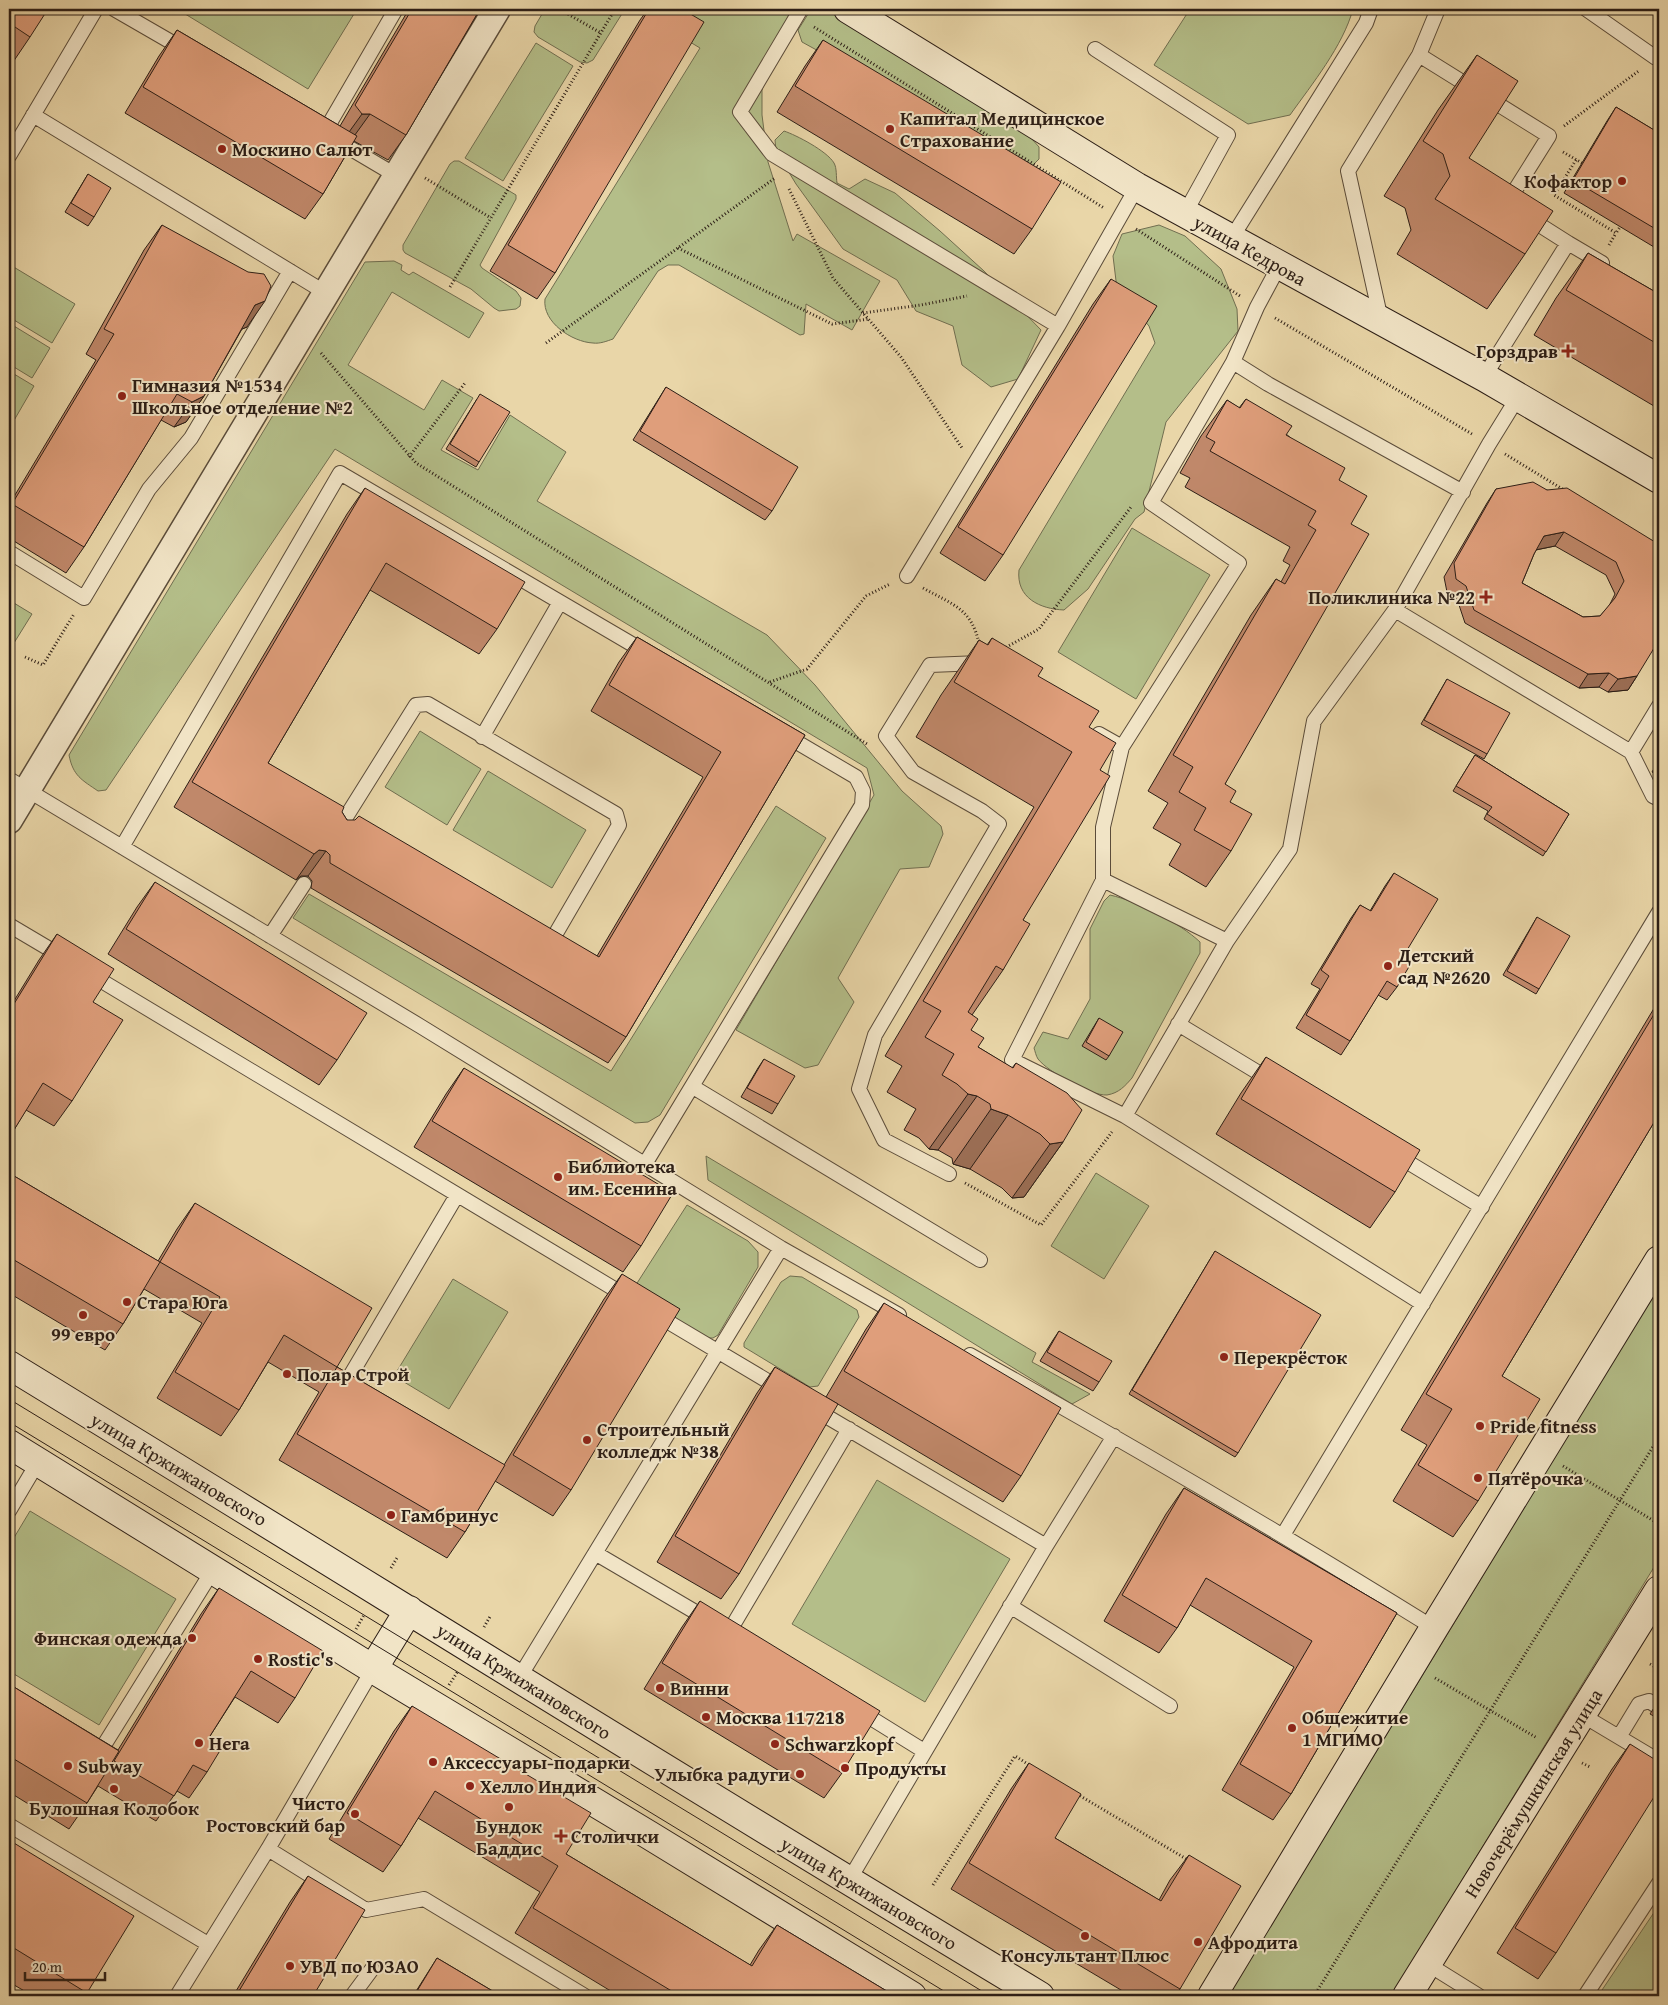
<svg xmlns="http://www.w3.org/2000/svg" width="1668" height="2005" viewBox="0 0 1668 2005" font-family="'Gentium Book Plus',serif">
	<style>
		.green { fill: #b4be89; stroke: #706e50 }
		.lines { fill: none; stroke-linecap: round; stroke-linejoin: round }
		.lane-casing { stroke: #5b4c3a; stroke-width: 16 }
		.street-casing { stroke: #5b4c3a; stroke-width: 29 }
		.secondary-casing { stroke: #2c1e16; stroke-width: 30 }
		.path { stroke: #2c1e16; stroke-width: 3; stroke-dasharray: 1 2.5; stroke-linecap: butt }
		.lane { stroke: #f1e4c6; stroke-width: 14 }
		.street { stroke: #f1e4c6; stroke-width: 26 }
		.secondary { stroke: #f1e4c6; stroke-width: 28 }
		.tram { stroke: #2c1e16; stroke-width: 1 }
		.wall { fill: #c0886a; stroke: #2c1e16; fill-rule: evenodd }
		.shaded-wall { fill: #9c6f56; stroke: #2c1e16 }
		.building { fill: #df9e7b; stroke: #2c1e16; fill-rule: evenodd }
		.poi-dot { fill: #8f2418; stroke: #f1e4c6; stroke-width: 2 }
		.labels { text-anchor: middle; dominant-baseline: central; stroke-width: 4; stroke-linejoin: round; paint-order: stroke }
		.poi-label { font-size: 19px; font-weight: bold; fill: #2c1e16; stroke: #f1e4c6; text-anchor: start }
		.street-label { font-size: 19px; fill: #2c1e16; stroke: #f1e4c6 }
	</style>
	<rect width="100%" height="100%" fill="#e9d6a8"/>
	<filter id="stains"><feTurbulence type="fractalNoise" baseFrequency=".004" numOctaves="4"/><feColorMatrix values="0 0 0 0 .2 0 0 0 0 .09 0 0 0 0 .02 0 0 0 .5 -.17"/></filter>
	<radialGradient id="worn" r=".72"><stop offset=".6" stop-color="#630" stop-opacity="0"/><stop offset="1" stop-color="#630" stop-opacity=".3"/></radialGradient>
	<path class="green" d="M177,9H357L308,89Z
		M545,9H625L593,60L587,63L580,62L538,37L534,32L535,26Z
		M635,9H791L762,90V115L768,162L793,241L797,234L880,281L852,330L806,304L804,334L800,335L679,265H668L658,271L613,339C607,341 600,344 593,343C572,342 542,322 545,299L700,48Z
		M824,9L842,13L1024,130L1039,147V159L1021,177L822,53L802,42L798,30L810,11Z
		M1190,9H1353C1343,46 1312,84 1290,115L1248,124L1154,65Z
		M536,43L573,66L503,181L465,158Z
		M784,131C796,135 827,151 834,163C837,168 836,177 837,183L849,189L865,179L895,193L940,231L984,271L1041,330L1018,379L991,387L962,365L953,326L916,311L897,280L843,249L796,184L776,151L775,140Z
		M454,161H459L516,195V199L480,265L482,268L516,291L521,298L520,306L516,309L499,311L494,308L471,289L405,253L403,250V245L450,164Z
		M1159,225L1185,236L1221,269L1237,309L1238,331L1166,422L1144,512L1135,519L1088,589L1064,610C1040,609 1016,598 1019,570L1155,343L1149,326L1117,289L1113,256L1122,234Z
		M394,261L402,265L401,270L409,275L413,272L484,313L469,338L392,292L348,365L424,410L442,380L473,398L441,450L478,470L510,415L566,452L537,501L767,635L815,685L902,791L941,826L943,834L929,867L900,869L838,978L854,1002L818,1065L805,1068L736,1030L874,795L867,768L335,449L106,790L98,791C82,780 73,776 69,755L365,262Z
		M12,266L75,304L52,343L9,317V272Z
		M9,323L50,348L32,378L9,364Z
		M9,371L34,386L9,429Z
		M1132,528L1210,575L1136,699L1058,652Z
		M9,600L32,614L9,651Z
		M420,731L481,769L447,825L385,787Z
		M488,771L586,830L552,888L453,830Z
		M776,806L826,838L660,1115L648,1122L635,1123L293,918L309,894L611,1071Z
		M1110,895C1137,901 1180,923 1200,942V953L1132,1078C1125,1086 1119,1093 1107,1095C1091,1096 1048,1072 1038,1059C1036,1056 1035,1051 1034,1048L1043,1032L1068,1039L1090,999V929L1104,901Z
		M706,1156L1036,1353L1032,1362L1090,1394L1072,1404L708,1180Z
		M1096,1173L1149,1206L1104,1279L1051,1246Z
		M687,1205L748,1241L758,1252V1267L718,1335L713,1338H706L632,1291Z
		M790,1276L802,1277L857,1310L859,1317L818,1386L810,1387L744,1347V1343L781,1282Z
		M453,1279L508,1312L449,1409L394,1376Z
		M1659,1285V1559L1391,1996H1228Z
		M877,1480L1010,1559L925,1702L792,1624Z
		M30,1511L176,1599L99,1725L9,1671V1546Z
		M1659,1905V1996H1598Z"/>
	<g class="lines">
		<defs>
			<path id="lane" d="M114,9L185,50
				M801,9L740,112L772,154L1058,326L907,576
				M1586,9L1656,58L1659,53
				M1095,49L1228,135L1185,213
				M1419,55L1549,136L1507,203
				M33,115L326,293
				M324,133L396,9
				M348,147L397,176
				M9,156L96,9
				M1231,239L1366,23L1371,9
				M1568,243L1602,263
				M1381,320L1348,171L1419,55L1438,9
				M1058,326L1137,187
				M1233,362L1268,384L1463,492
				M1484,377L1568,243L1527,217
				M9,552L84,598L149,489L191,438L290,271
				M1395,610L1631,752L1659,706
				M1099,734L1122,747
				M482,737L560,602
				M1631,752L1653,796L1659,799
				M9,779L420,1026L781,1248L899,1315
				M336,833L416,705L428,704L616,814L619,825L555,935
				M122,847L340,473L647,653
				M1103,880V827L1122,747L1239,563L1151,503L1233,362L1257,307L1279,266
				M9,925L63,957
				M270,936L304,884
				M1227,941L1103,880L1012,1060L1125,1116L1423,1304
				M90,974L626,1296
				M1178,1024L1272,1081
				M693,1087L980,1260
				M1125,1116L1227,941L1290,849L1314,721L1395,610L1489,444L1518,397
				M1396,1155L1482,1207
				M645,1164L862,805L863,791L856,777L783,734
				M949,1174L884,1140L859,1089L875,1035L999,824L982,811L913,772L886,736L930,665L980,663
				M655,1314L781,1389
				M970,1355C1127,1443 1281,1533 1434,1628
				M353,1387L346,1383L457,1195
				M814,1409L1046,1546
				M9,1511L38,1462
				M1283,1535L1659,912
				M595,1553L709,1620
				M1010,1606L1170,1706
				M729,1632L849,1429
				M519,1678L781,1248
				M858,1710L924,1751
				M1582,1715L1659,1761
				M1619,1737L1639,1704L1649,1701L1655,1705
				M93,1745L101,1750L213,1570
				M9,1825L208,1944
				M268,1849L366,1910L424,1899L585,1996
				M848,1882L1046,1546L1114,1436
				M1426,1963L1479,1996
				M177,1996L268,1849L373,1669
				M352,1996L372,1969
				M1585,1996L1659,1883"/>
			<path id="street" d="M9,820L497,9"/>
			<path id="secondary" d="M848,9L1137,187L1484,377L1659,479
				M9,1365C353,1575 694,1789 1040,1996
				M9,1444L373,1669L649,1835L912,1996
				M373,1669L409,1610
				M1212,1996L1434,1628L1659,1260
				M1407,1996L1659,1590"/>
		</defs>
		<use href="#lane" class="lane-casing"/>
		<use href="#street" class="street-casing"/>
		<use href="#secondary" class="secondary-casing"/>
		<path class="path" d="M559,9L601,33
			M814,27L1104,208
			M1564,126L1640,70
			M1563,152L1582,163
			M1576,160L1554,195L1616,233L1620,227
			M425,178L491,218
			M789,189L833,278L901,357L962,448
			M1136,229L1240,296
			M1609,245L1616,233
			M678,248L832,324L869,319
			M450,287L615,9
			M863,313L921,305L967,296
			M1275,318L1472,434
			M546,343L775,178
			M321,353L416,463L867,744
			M1505,454L1564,490
			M409,457L465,383
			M1653,543L1659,547
			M923,588C951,604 972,608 979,644
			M1003,649L1039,629L1131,507
			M25,657L43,665L74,614
			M770,682L807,669L866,596L890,584
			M965,1183L1041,1225L1112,1132
			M1563,1466L1659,1524
			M391,1568L397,1558
			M484,1627L491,1615
			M356,1629L364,1615
			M1650,1664L1659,1669
			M1435,1678L1537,1738
			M449,1685L458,1671
			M1582,1763L1590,1767
			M1077,1794L1188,1860
			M933,1885L1015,1756L1031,1766
			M1314,1996L1659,1437"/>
		<use href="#lane" class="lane"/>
		<use href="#street" class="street"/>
		<use href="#secondary" class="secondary"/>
		<path class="tram" d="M9,1399L990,1996
			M9,1422L952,1996"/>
	</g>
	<path class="wall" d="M9,9L30,37L9,68Z
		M409,9H480L406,135L388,160L354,141L323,194L305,219L125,113L159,56L177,30L340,126Z
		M648,9H682L555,273L537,299L490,271L640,20Z
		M823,40L1032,229L1014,254L777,112L805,66Z
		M1477,55L1469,158L1525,254L1487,309L1397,254L1411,230L1405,208L1384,196L1438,110Z
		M1616,107L1659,133V250L1564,193L1607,121Z
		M88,174L94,217L88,226L65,212L82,184Z
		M162,225L247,327L242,329L204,396L186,422L174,427L161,420L84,547L66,573L9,538V505L96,360L86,354L144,250Z
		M1588,253L1659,294V409L1534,335L1556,298Z
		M1111,279L1003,555L985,581L940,553L1093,304Z
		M666,387L772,511L765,520L633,440Z
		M477,399L479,462L476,467L446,449Z
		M1246,399L1339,480L1351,524L1225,784L1230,802L1231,851L1206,887L1169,865L1181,844L1153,828L1168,803L1148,791L1251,615L1276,579L1281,582L1290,565L1283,561L1290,547L1185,487L1190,478L1180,473L1201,436L1227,400L1239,408Z
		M365,488L497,629L479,654L370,590L268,763L342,812L347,820L597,956L703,777L591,711L619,662L637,637L805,735L626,1037L608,1063L311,888L312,881L308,876H301L296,880L174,807L347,514Z
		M1496,489L1547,490L1655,542L1637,676L1628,690L1608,692L1599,687L1579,688L1465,623L1457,599L1447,592L1444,577L1487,503ZM1555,546L1606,575L1615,594L1609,606L1600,616L1583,617L1522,583L1534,554L1536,550Z
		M992,638L1038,676L1089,727L1100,770L1023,920L1003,970L972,1015L971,1030L978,1047L1012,1068L1016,1063L1063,1142L1024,1197L1012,1198L1002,1188L970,1169L953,1164L952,1158L938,1150L929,1149L919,1138L904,1130L916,1109L887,1092L902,1066L885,1056L1034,807L916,737L941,695L979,640L987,645Z
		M1447,679L1487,754L1484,759L1421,724Z
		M1475,755L1569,814L1543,856L1484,819L1488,811L1453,791Z
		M1659,760V776L1652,772Z
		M1394,873L1401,960L1397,987L1387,1000L1378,995L1350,1041L1341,1055L1296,1028L1320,989L1311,984L1351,918L1360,905L1370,911L1385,886Z
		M155,882L337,1060L319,1085L108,954L137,907Z
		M1537,917L1539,989L1536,994L1503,975Z
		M57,934L93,1002L72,1101L54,1126L26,1110L9,1138V1009L39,960Z
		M1659,1000V1114L1502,1376L1478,1501L1453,1537L1393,1501L1427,1445L1401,1430Z
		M1099,1018L1109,1056L1106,1060L1082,1046Z
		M1266,1057L1395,1192L1370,1228L1216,1134L1241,1093Z
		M764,1059L778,1104L772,1114L741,1097L758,1068Z
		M464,1068L641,1246L623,1272L414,1147L446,1094Z
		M9,1173L158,1261L177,1229L195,1203L337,1367L504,1465L604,1299L622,1274L571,1490L553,1516L495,1481L465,1532L447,1558L279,1460L319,1392L268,1362L239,1410L221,1436L157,1398L202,1323L144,1289L123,1324L105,1350L9,1293Z
		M1215,1251L1238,1453L1235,1457L1129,1394Z
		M884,1303L1021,1476L1003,1502L826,1397L866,1329Z
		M1059,1331L1099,1382L1093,1391L1040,1361L1053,1340Z
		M775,1367L739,1574L721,1599L657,1562L757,1393Z
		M1184,1488L1397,1613L1291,1794L1273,1820L1222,1790L1294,1667L1190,1605L1177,1628L1159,1653L1104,1621L1166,1514Z
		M219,1588L295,1698L278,1723L235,1697L210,1736L207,1772L189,1798L177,1791L156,1821L98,1786L87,1803L69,1829L9,1792V1684L118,1750L201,1614Z
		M700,1601L842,1773L824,1798L644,1689L682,1627Z
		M1659,1700V1719L1650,1714Z
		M412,1706L566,1854L750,1965L759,1950L777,1925L895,1996H619L515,1933L540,1892L418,1818L401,1846L383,1872L329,1839L394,1731Z
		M1630,1744L1556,1953L1538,1979L1497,1953L1612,1769Z
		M1029,1763L1055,1838L1159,1900L1170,1880L1189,1855L1180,1989L1175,1996H1131L951,1889L1011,1789Z
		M9,1840L87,1993L85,1996H33L9,1982Z
		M308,1876L313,1996H233L290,1902Z
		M437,1958L501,1996H413Z"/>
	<path class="shaded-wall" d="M362,114H370L352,139H344Z
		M265,301L247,327L237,331L255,305Z
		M204,396L186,422L174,427L192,402Z
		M1564,532L1555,546L1535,550L1544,536Z
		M1609,673L1599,687L1579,688L1588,674Z
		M1637,676L1628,690L1608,692L1618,679Z
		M319,850L326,851L308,876H301L296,880L314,854Z
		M968,1094L977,1096L938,1150L929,1149Z
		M991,1109L1008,1115L970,1169L953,1164Z
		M1063,1142L1024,1197L1012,1198L1050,1144Z"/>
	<path class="building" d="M9,9H48L30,37L9,23Z
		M412,9H480L406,135L370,114H362L355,105Z
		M649,9H682L704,22L555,273L508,245Z
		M177,30L357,136L323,194L143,87Z
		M823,40L1061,182L1032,229L795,86Z
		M1477,55L1518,81L1469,158L1553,211L1525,254L1435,199L1450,176L1443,154L1423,141Z
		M1616,107L1659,133V231L1573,180Z
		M88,174L111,188L94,217L71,203Z
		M162,225L248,272L264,274L271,286L265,301L255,305L204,396L192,402L177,394L84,547L12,504L114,334L104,329Z
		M1588,253L1659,294V345L1566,290Z
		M1111,279L1157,306L1003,555L958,527Z
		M666,387L798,467L772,511L640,431Z
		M480,394L510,412L479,462L450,444Z
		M1246,399L1292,426L1286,435L1345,468L1339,480L1367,496L1351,524L1369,534L1225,784L1236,791L1230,802L1252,814L1231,851L1194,830L1206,808L1179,792L1193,767L1173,755L1276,579L1285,584L1316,530L1308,525L1316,511L1210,451L1215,442L1206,437L1227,400L1240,408Z
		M1533,482L1547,490L1567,488L1655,542L1659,556V640L1637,676L1618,679L1609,673L1588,674L1474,610L1466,586L1456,579L1454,563L1496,489ZM1564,532L1616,562L1624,581L1615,598L1600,616L1583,617L1522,583L1534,554L1544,536Z
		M365,488L525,582L497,629L386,563L268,763L344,807L342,812L347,820H355L359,816L599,957L721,752L609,685L637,637L805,735L626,1037L330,863V855L326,851L319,850L314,854L192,782Z
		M992,638L1043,668L1038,676L1099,711L1089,727L1116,743L1100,770L1110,776L1023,920L1030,924L1003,970L996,966L968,1012L978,1019L971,1030L984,1038L978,1047L1013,1068L1016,1063L1067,1093L1082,1110L1063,1142L1050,1144L1040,1134L1008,1115L991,1109L990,1104L977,1096L968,1094L957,1084L942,1075L954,1054L925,1037L941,1011L923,1001L1072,752L954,682L979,640L988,645Z
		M1447,679L1510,713L1487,754L1424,720Z
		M1475,755L1569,814L1546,852L1487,814L1492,807L1456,786Z
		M1394,873L1438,899L1401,960L1410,965L1397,987L1387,981L1350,1041L1306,1015L1329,976L1321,970L1360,905L1371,911Z
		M155,882L367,1013L337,1060L126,929Z
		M1537,917L1570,936L1539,989L1507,971Z
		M57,934L114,969L93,1002L123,1020L72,1101L43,1083L9,1138V1012Z
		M1659,1006V1114L1502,1376L1540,1399L1478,1501L1418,1465L1452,1409L1426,1394Z
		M1099,1018L1123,1032L1109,1056L1086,1042Z
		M1266,1057L1420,1150L1395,1192L1241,1099Z
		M764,1059L795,1076L778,1104L747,1088Z
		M464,1068L673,1193L641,1246L432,1121Z
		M9,1173L160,1262L123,1324L9,1257Z
		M195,1203L372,1308L337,1367L284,1335L239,1410L175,1372L220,1297L160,1262Z
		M1215,1251L1321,1315L1238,1453L1132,1390Z
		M622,1274L680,1309L571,1490L513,1455Z
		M884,1303L1061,1408L1021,1476L844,1371Z
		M1059,1331L1112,1361L1099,1382L1047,1352Z
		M337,1367L505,1465L465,1532L297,1434Z
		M775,1367L838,1404L739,1574L675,1536Z
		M1184,1488L1397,1613L1291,1794L1240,1764L1312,1641L1206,1578L1177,1628L1122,1595Z
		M219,1588L323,1651L295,1698L251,1671L210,1736L224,1744L207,1772L193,1765L174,1796L114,1761Z
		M700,1601L880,1711L842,1773L662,1663Z
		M9,1684L119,1751L87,1803L9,1756Z
		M412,1706L591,1813L566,1854L752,1966L777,1925L895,1996H768L760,1992L758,1996H680L533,1908L558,1866L435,1791L401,1846L347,1813Z
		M1630,1744L1659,1762V1789L1556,1953L1515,1928Z
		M1029,1763L1081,1794L1055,1838L1161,1901L1189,1855L1241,1886L1180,1989L969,1863Z
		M9,1840L134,1916L87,1993L9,1945Z
		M308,1876L365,1910L313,1996H236Z
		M437,1958L501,1996H414Z"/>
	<g class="poi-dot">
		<circle cx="890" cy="129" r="5"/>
		<circle cx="222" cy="149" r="5"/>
		<circle cx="1622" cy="181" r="5"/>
		<path d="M1565.5 343.5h5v5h5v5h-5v5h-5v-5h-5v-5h5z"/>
		<circle cx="122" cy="396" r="5"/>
		<path d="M1483.5 589.5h5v5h5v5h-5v5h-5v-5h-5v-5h5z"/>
		<circle cx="1388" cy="966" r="5"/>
		<circle cx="558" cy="1177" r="5"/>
		<circle cx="127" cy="1302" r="5"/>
		<circle cx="83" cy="1315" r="5"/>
		<circle cx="1224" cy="1357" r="5"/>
		<circle cx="287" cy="1374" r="5"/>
		<circle cx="1480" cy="1426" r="5"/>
		<circle cx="587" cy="1440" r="5"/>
		<circle cx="1478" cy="1478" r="5"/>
		<circle cx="391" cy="1515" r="5"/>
		<circle cx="192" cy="1638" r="5"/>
		<circle cx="258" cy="1659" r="5"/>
		<circle cx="660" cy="1688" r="5"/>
		<circle cx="706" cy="1717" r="5"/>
		<circle cx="1292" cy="1728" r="5"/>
		<circle cx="199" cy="1743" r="5"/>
		<circle cx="775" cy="1744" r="5"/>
		<circle cx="433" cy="1762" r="5"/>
		<circle cx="68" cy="1766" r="5"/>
		<circle cx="845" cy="1768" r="5"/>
		<circle cx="800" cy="1774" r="5"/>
		<circle cx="470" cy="1786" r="5"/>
		<circle cx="114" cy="1789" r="5"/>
		<circle cx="509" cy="1807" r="5"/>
		<circle cx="355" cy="1814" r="5"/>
		<path d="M558.5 1828.5h5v5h5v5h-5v5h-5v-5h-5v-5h5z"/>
		<circle cx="1085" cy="1936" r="5"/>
		<circle cx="1198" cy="1942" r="5"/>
		<circle cx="290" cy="1966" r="5"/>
	</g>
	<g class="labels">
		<g class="poi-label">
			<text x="900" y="118">Капитал Медицинское<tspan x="900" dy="22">Страхование</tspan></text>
			<text x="232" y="149">Москино Салют</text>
			<text x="1612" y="181" text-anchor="end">Кофактор</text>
			<text x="1558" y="351" text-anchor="end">Горздрав</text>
			<text x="132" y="385">Гимназия №1534<tspan x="132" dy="22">Школьное отделение №2</tspan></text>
			<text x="1475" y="597" text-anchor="end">Поликлиника №22</text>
			<text x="1398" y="955">Детский<tspan x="1398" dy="22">сад №2620</tspan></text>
			<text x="568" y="1166">Библиотека<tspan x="568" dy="22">им. Есенина</tspan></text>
			<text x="137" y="1302">Стара Юга</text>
			<text x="83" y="1334" text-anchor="middle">99 евро</text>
			<text x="1234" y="1357">Перекрёсток</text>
			<text x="297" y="1374">Полар Строй</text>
			<text x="1490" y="1426">Pride fitness</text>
			<text x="597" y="1429">Строительный<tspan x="597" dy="22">колледж №38</tspan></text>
			<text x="1488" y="1478">Пятёрочка</text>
			<text x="401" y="1515">Гамбринус</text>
			<text x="182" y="1638" text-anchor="end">Финская одежда</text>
			<text x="268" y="1659">Rostic's</text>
			<text x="670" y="1688">Винни</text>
			<text x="716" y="1717">Москва 117218</text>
			<text x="1302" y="1717">Общежитие<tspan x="1302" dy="22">1 МГИМО</tspan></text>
			<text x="209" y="1743">Нега</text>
			<text x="785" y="1744">Schwarzkopf</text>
			<text x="443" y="1762">Аксессуары-подарки</text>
			<text x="78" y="1766">Subway</text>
			<text x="855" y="1768">Продукты</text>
			<text x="790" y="1774" text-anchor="end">Улыбка радуги</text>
			<text x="480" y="1786">Хелло Индия</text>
			<text x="345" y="1803" text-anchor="end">Чисто<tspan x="345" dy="22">Ростовский бар</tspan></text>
			<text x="114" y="1808" text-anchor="middle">Булошная Колобок</text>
			<text x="509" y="1826" text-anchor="middle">Бундок<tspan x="509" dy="22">Баддис</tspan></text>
			<text x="571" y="1836">Столички</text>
			<text x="1208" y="1942">Афродита</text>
			<text x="1085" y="1955" text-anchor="middle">Консультант Плюс</text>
			<text x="300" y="1966">УВД по ЮЗАО</text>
		</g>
		<g class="street-label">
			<text transform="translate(1250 250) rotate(29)">улица Кедрова</text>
			<text transform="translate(179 1469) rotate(31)">улица Кржижановского</text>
			<text transform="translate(524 1681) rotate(32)">улица Кржижановского</text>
			<text transform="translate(1533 1793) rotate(-58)">Новочерёмушкинская улица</text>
			<text transform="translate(869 1893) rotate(31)">улица Кржижановского</text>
		</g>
	</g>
	<rect width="1668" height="2005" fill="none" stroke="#e9d6a8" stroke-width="30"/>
	<rect x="10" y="10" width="1648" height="1985" fill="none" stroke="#2c1e16" stroke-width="2.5"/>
	<rect x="15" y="15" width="1638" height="1975" fill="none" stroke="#2c1e16"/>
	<path d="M25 1972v8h80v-8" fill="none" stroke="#2c1e16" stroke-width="2.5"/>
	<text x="32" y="1972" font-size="15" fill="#2c1e16" stroke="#f1e4c6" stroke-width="4" paint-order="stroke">20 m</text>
	<rect width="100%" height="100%" filter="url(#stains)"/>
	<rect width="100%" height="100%" fill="url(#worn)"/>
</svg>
